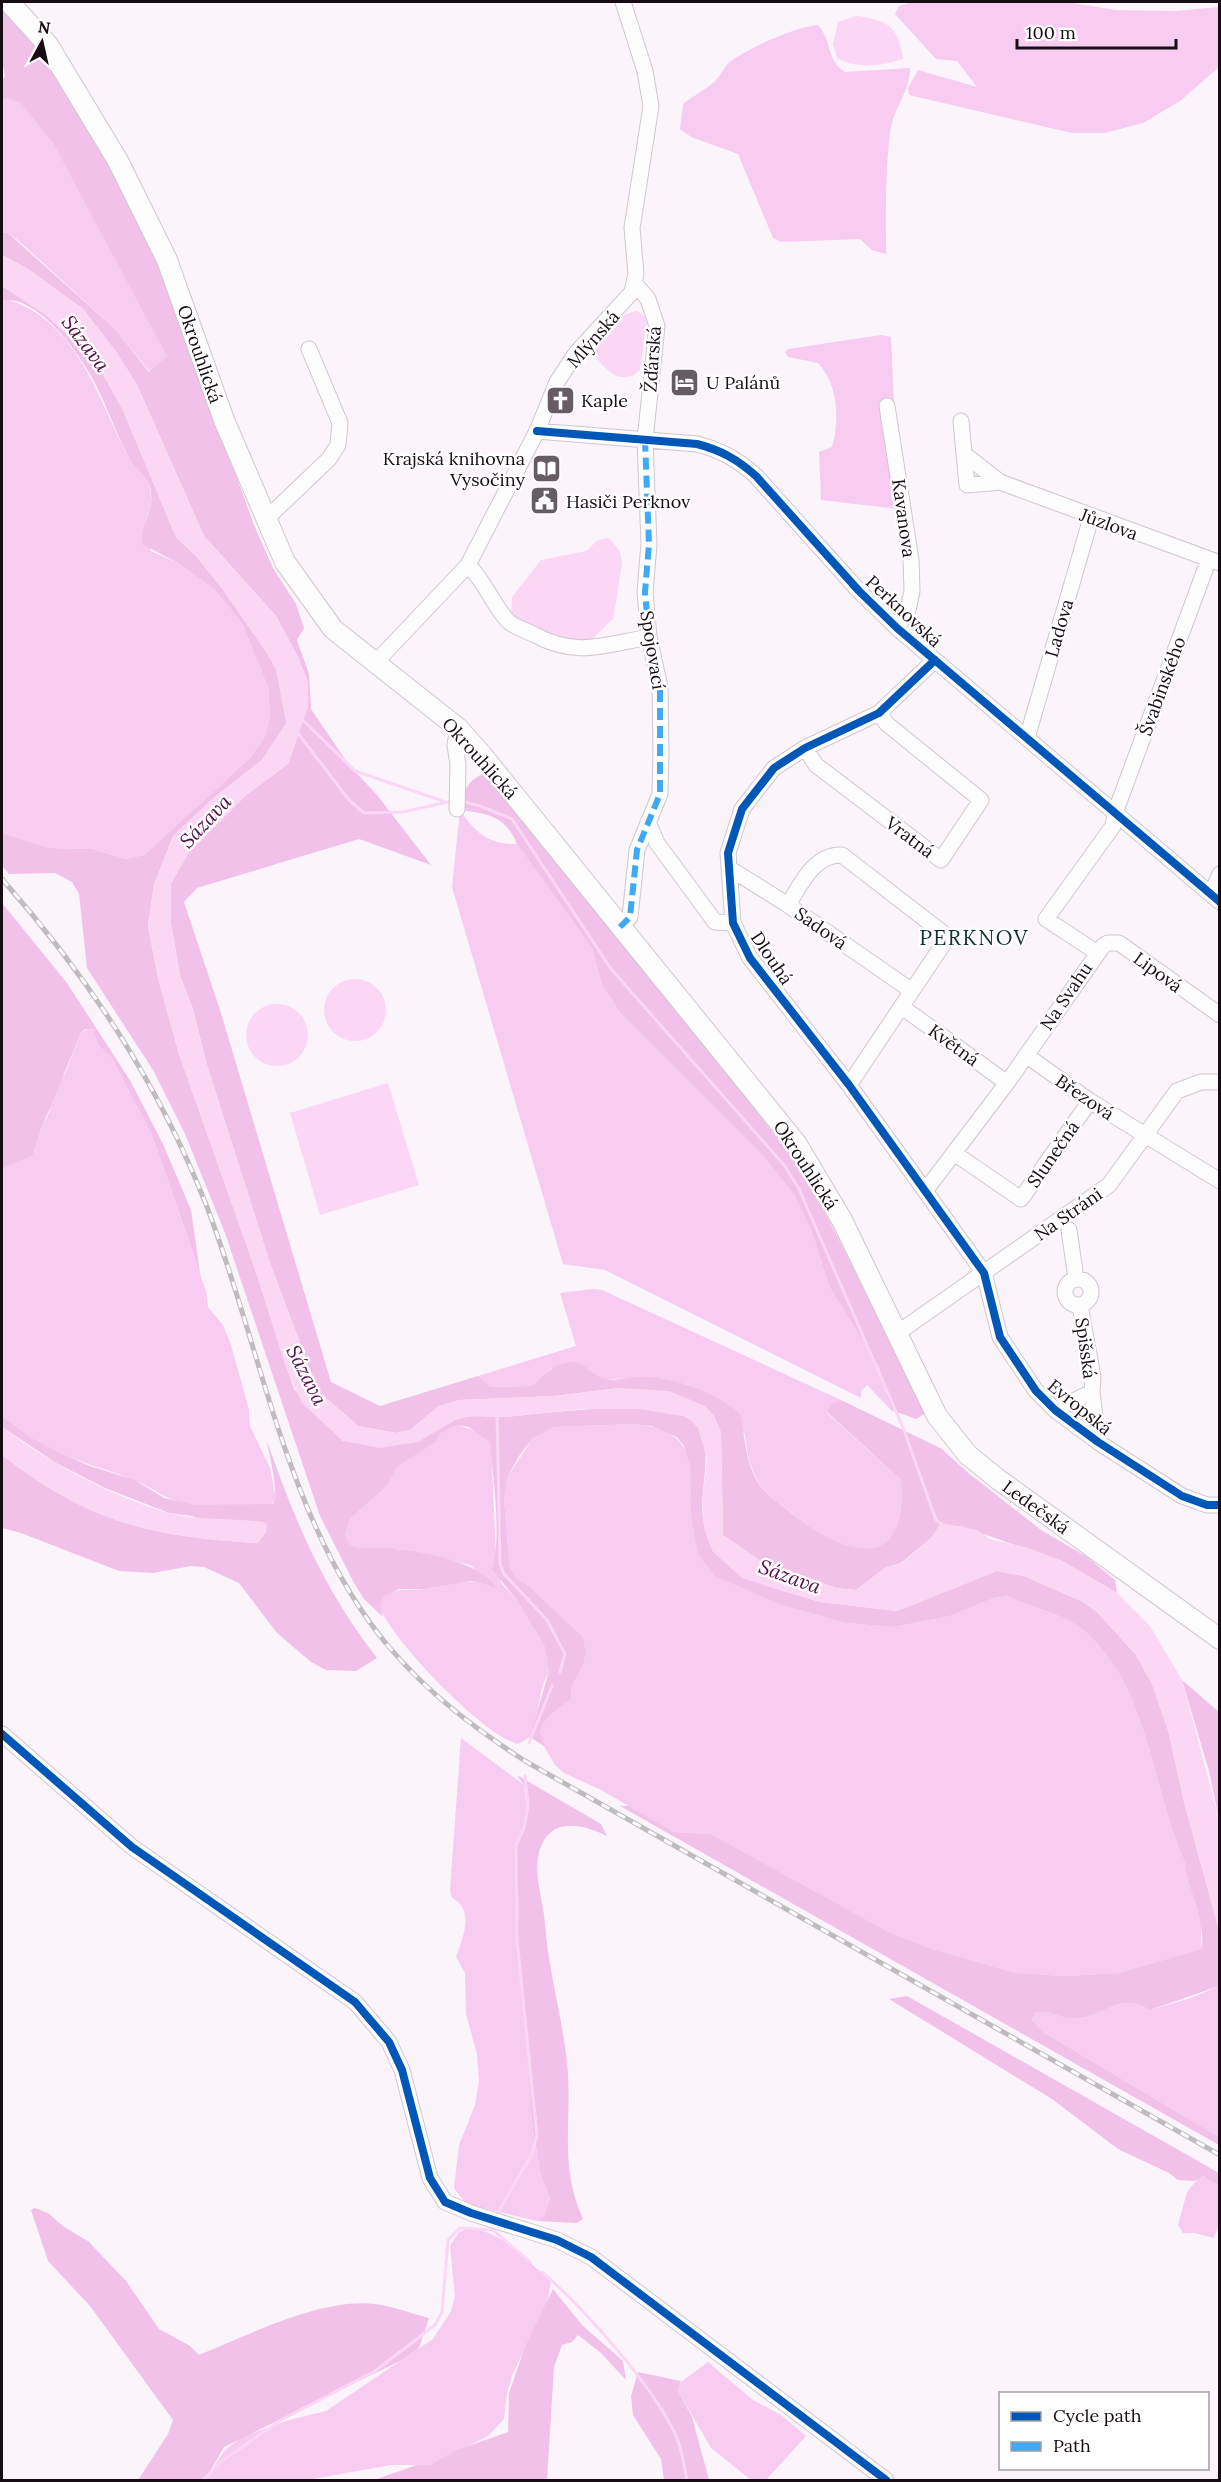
<svg xmlns="http://www.w3.org/2000/svg" width="1221" height="2482" viewBox="0 0 1221 2482" font-family="Lora,serif">
	<style>
		.green { fill: #f8cbf1; fill-rule: evenodd }
		.forest { fill: #f1c1ea }
		.water { fill: #fcd7f5 }
		.lines { fill: none; stroke-linecap: round; stroke-linejoin: round }
		.stream { stroke: #fcd7f5; stroke-width: 3 }
		.minor-casing { stroke: #d0c7cf; stroke-width: 17 }
		.major-casing { stroke: #d0c7cf; stroke-width: 22 }
		.minor { stroke: #fefdfe; stroke-width: 15 }
		.major { stroke: #fefdfe; stroke-width: 20 }
		.rail-casing { stroke: #bfbcbe; stroke-width: 5 }
		.rail { stroke: #fff; stroke-width: 3; stroke-dasharray: 9; stroke-linecap: butt }
		.quiet { stroke: #3fa9f5; stroke-width: 6; stroke-dasharray: 12 6; stroke-linecap: butt }
		.cycleway-casing { stroke: #fff; stroke-width: 11 }
		.cycleway { stroke: #0057b8; stroke-width: 8 }
		.labels { text-anchor: middle; dominant-baseline: central; stroke-width: 5; stroke-linejoin: round; paint-order: stroke }
		.street-label { font-size: 18px; fill: #160c14; stroke: #fff }
		.poi-label { font-size: 18px; fill: #160c14; stroke: #fff; text-anchor: start }
		.water-label { font-size: 20px; font-style: italic; fill: #540b4c; stroke: #fff }
		.quarter-label { font-size: 21px; letter-spacing: 1.5px; fill: #10312d; stroke: #fff }
	</style>
	<rect width="100%" height="100%" fill="#fbf4fa"/>
	<path class="green" d="M912,2H1067L1116,10L1175,11L1219,7V67L1180,101L1143,123L1105,133H1072L909,95L908,88L918,70L977,87L957,61L936,59L895,14L899,6Z
		M818,25C832,40 826,60 845,72L910,68C911,90 893,108 890,133C885,173 886,214 886,254L872,250L860,239L781,242L773,238L738,154L691,137L680,129L683,104C693,96 705,90 714,82C721,76 724,66 731,61C748,48 798,26 818,25Z
		M7,98L21,102L29,109L53,143L153,327L167,356L150,372L115,329L19,241L8,233L2,232V100Z
		M5,299C77,319 97,397 128,456C134,468 147,475 150,489C154,508 144,517 145,529C146,536 149,544 151,551L178,563L215,590L242,623L268,687L270,715L266,735L250,758L144,855L126,859L93,849L49,848L2,833V300Z
		M881,335L891,337L894,401L889,406L898,509L821,500L819,452L832,447C840,420 838,384 818,363L788,357L785,352L788,349Z
		M460,810C475,832 488,845 517,844L592,948L602,985L621,1014L763,1156L793,1193L812,1232L829,1286L879,1367L891,1410L867,1385L861,1391V1398L605,1270L563,1264L452,887Z
		M88,1028L93,1029L99,1046L112,1058L152,1135L206,1291L208,1307L223,1325L231,1345L249,1410L250,1426L270,1468L276,1499L272,1504C255,1508 212,1507 194,1505C168,1502 156,1489 134,1480C92,1463 34,1452 2,1417V1143L65,1074L81,1033ZM51,1109L41,1129L33,1155L12,1156Z
		M593,1289L602,1290L841,1400L833,1404L827,1413L901,1480C908,1574 846,1558 793,1514C783,1505 768,1497 761,1486C750,1469 747,1454 745,1434L689,1385L660,1378L605,1379L593,1376L587,1368H552L532,1386L491,1387L478,1376L576,1346L560,1293Z
		M635,1424C698,1431 690,1463 691,1515L785,1606L845,1623L894,1627L950,1616L994,1598L1008,1596C1031,1609 1057,1611 1079,1627C1149,1680 1151,1789 1186,1865V1873L1201,1924V1949L1118,1973L1065,1976L1016,1973L929,1948L889,1932L711,1834L674,1832L601,1790L564,1773L555,1765L541,1741V1728L548,1713L571,1700L572,1685L582,1668V1636L529,1586L516,1578L510,1568L504,1498L508,1476L533,1438L555,1427Z
		M458,1425L476,1431L491,1442L496,1557L501,1583L516,1599L544,1645L549,1671L543,1684L533,1730L530,1737L518,1744C484,1736 390,1639 379,1605L384,1596C397,1587 411,1591 426,1589C447,1587 466,1577 488,1585L471,1565L399,1549H357L350,1546L345,1534L350,1519L387,1486L397,1467L434,1442L442,1432Z
		M461,1738L524,1785L527,1809L515,1857L519,1906L516,1956L524,1997L532,2123L541,2176L550,2198L544,2216L537,2221L466,2204L454,2188L459,2145L475,2105L479,2081L477,2054L466,2014L465,1973L456,1957C463,1937 475,1910 452,1898L450,1891Z
		M1219,1986V2137L1043,2032L1032,2020L1033,2013C1049,2008 1060,2018 1075,2018C1107,2017 1119,1990 1150,2010L1191,1998Z
		M1200,2176L1209,2178L1219,2185V2227L1213,2238L1195,2233H1183L1178,2225L1187,2192Z
		M469,2228C502,2231 528,2261 551,2282L547,2304L513,2373L507,2393L504,2419L488,2436L430,2465H391L307,2480H205L225,2450L242,2437L289,2420L326,2411L433,2339L451,2311L455,2296L450,2246L459,2232Z
		M708,2362L753,2400L781,2415L806,2436L766,2480H751L711,2448L678,2391L681,2382Z"/>
	<path class="forest" d="M2,7L41,50L111,165L169,290L254,525L273,568L296,604L304,628L297,640L309,674L311,709L349,765L377,795L431,865L359,839L197,888L184,902L221,1013L331,1382L380,1406L478,1376L491,1387L532,1386C544,1375 553,1364 570,1362C585,1360 591,1377 606,1379C617,1381 627,1378 638,1377C670,1375 716,1392 740,1414C746,1440 745,1466 762,1488C769,1497 781,1504 790,1512C843,1555 908,1577 901,1480L827,1412L833,1403L841,1400L942,1449L966,1471L1041,1530L1087,1557L1115,1580L1117,1593L1062,1561L960,1526L931,1538L901,1563L885,1568L856,1590L836,1588L759,1560L723,1535L721,1432L634,1390L619,1388L555,1396L459,1400L429,1415L410,1430L396,1433L358,1426L318,1391L270,1263L206,1062L193,1009L180,976L171,923V883L189,852L245,796L289,763L308,683L298,657L276,616L204,536L137,385L117,353L83,309L28,269L2,255V232L8,233L115,329L149,372L167,356L53,143L21,103L7,98L2,100V79L5,77L2,60Z
		M2,286L45,314L62,330L78,344L104,376L123,410L176,537L196,556L224,591L267,653L276,669L287,723L262,760L216,796L173,836L154,885L148,926L158,978L179,1054L256,1272L294,1389L343,1441L442,1427C447,1424 453,1420 458,1419C473,1414 489,1417 504,1417C539,1415 680,1393 699,1428C711,1453 703,1478 702,1504C702,1513 704,1523 705,1532L761,1584L820,1602L897,1611L997,1571L1024,1576L1081,1601L1096,1611L1136,1655L1152,1684L1168,1730L1184,1802L1219,1930V1986L1150,2010C1119,1990 1107,2017 1075,2018C1060,2019 1050,2008 1034,2013L1032,2020L1043,2032L1219,2137V2145L620,1806H629L674,1832L711,1834L889,1932L929,1948L1016,1973L1065,1976L1118,1973L1201,1949C1207,1930 1191,1894 1186,1873V1865C1151,1789 1149,1680 1079,1627C1057,1611 1031,1609 1008,1596L994,1598L950,1616L894,1627L845,1623L785,1606L715,1576L698,1554L691,1515L690,1467L684,1446L677,1437L652,1426L635,1424L555,1427L533,1438L519,1456L508,1476L504,1498L510,1568L516,1578L529,1586L582,1636L586,1652L582,1668L572,1685L571,1700C554,1710 529,1726 547,1748L530,1737L549,1671L544,1645L516,1599L492,1569C502,1537 493,1477 490,1442L469,1427L458,1425L442,1432L435,1442L397,1467L387,1486L350,1519L345,1534L350,1545C363,1551 374,1547 387,1548C418,1551 478,1560 496,1587L471,1581L426,1589H399L384,1596L380,1605L383,1617L364,1599L354,1583L320,1516L225,1233L185,1134L153,1070L87,968L79,894L72,882L55,873L9,874L2,866V833L49,848L93,849L126,859L144,855L250,758L266,735L270,715L268,687L242,623L215,590L178,563L142,544C140,524 156,509 150,487C146,475 135,469 129,458C113,428 103,393 85,366C69,341 36,297 2,300Z
		M487,773L791,1155L830,1222L926,1413L916,1419L891,1410L879,1367L829,1286L812,1232L793,1193L763,1156L621,1014L602,985L592,948L517,844C505,815 488,814 460,810C463,792 467,779 487,773Z
		M2,903L67,983L131,1082L163,1144L191,1210L200,1273L152,1135L112,1058L99,1046L93,1029H85L81,1033L41,1129L33,1155L2,1168Z
		M2,1417L31,1438L58,1452L90,1466L135,1480L164,1498L195,1505L273,1504C280,1495 269,1455 267,1441C295,1522 324,1590 377,1658L356,1671L326,1670L311,1662L277,1633L239,1583L204,1567L191,1566L153,1573L119,1571L21,1533L2,1528V1455C88,1522 151,1537 258,1543L192,1516L169,1513L105,1488L56,1463L2,1427Z
		M1182,1680L1219,1712V1819L1209,1771Z
		M517,1775L601,1824L607,1836C585,1826 557,1817 543,1842C530,1867 543,1897 545,1923C548,1970 562,2015 567,2062C573,2119 558,2163 583,2219L577,2223L537,2221L544,2216L550,2198L541,2176L532,2123L524,1997L516,1956L519,1906L515,1857L528,1803L527,1790Z
		M907,1996L1219,2173V2185L1203,2176L1194,2181L1178,2180L1169,2173L1118,2149L1052,2099L889,1999Z
		M35,2208L48,2213L64,2227L88,2241L126,2281L159,2329L190,2346L199,2355C249,2335 320,2298 375,2304C393,2306 412,2314 429,2318L419,2348L402,2360L224,2447L205,2480H138L168,2434L173,2420L90,2306L48,2261L31,2210Z
		M553,2289L582,2325L623,2361L626,2380L601,2353L578,2335L572,2342L562,2345L554,2367L547,2480H374L417,2465H430L457,2450L508,2432L509,2393L525,2347Z
		M638,2372L681,2381L678,2391L692,2417L709,2480H664L661,2459L633,2415L631,2396Z"/>
	<path class="water" d="M856,16C887,20 898,25 903,59C884,66 855,69 837,58L833,44L838,22Z
		M2,255L28,269L83,309L117,353L137,385L204,536L276,616L298,657L308,683V706L289,763L245,796L189,852L171,884V923L180,976L193,1009L206,1062L270,1263L318,1391L358,1426L396,1433L410,1430L438,1406L459,1400L555,1396L619,1388L669,1391L705,1406L715,1417L721,1432L723,1535L759,1560L836,1588L856,1590L885,1568L902,1563L931,1538L941,1523L977,1530L990,1539L1025,1547L1062,1561L1117,1593L1150,1626L1182,1680L1219,1819V1930L1184,1802L1168,1730L1152,1684L1136,1655L1096,1611L1081,1601L1024,1576L997,1571L897,1611L820,1602L742,1578L713,1552L705,1532L702,1504L707,1459L698,1428L688,1417L640,1409H582L505,1417L472,1416L457,1419L418,1442L380,1448L343,1441L302,1403L285,1365L256,1272L179,1054L158,978L148,926L154,885L173,836L216,796L262,760L286,723L276,669L267,653L224,591L196,556L176,537L123,410L104,376L78,344L62,330L45,314L2,286Z
		M637,311L647,318L640,370C619,390 599,364 590,346L625,314Z
		M606,538L610,539L620,552L622,562L617,597L613,619L592,639L574,643L520,623L511,615L512,597L541,560L587,551L596,541Z
		M324 1010a31 31 0 1 1 62 0a31 31 0 1 1-62 0Z
		M246 1035a31 31 0 1 1 62 0a31 31 0 1 1-62 0Z
		M388,1083L419,1185L320,1215L290,1113Z
		M2,1427C50,1464 110,1495 168,1513C199,1521 233,1518 264,1522L267,1525L266,1533L258,1543C151,1537 88,1522 2,1455Z"/>
	<g class="lines">
		<path class="stream" d="M302,719L355,771L443,801
			M297,732L349,800L364,813L403,812L452,801
			M461,801L480,806L512,819L611,969L784,1165L799,1189L904,1430L936,1520L943,1525
			M497,1412L500,1564L504,1574L547,1620L565,1654L560,1672
			M529,1743L552,1686
			M497,2214L532,2154L537,2136L517,1940L516,1845L524,1828L528,1806L525,1776
			M542,2272C584,2308 654,2387 676,2436C682,2449 684,2466 687,2480
			M203,2480L222,2461L281,2420L375,2371L435,2325L442,2312L448,2240L460,2228L493,2230L530,2262"/>
		<defs>
			<path id="minor" d="M887,406L911,560L912,591L908,610L897,628
				M961,421L967,485L1000,482L1220,563
				M537,431L697,444C721,450 738,460 756,476L859,591L897,628L1220,902
				M964,454L1000,482
				M265,520L329,459L338,445L340,423L309,349
				M468,565C485,581 492,604 508,621C514,627 525,630 533,634C577,658 603,645 649,637
				M935,660L879,713L805,748L774,768L742,809L728,853L733,923L750,958L849,1085L984,1273L1000,1337L1036,1391L1055,1410L1098,1442L1182,1496L1207,1505H1220
				M376,662L468,565L537,431L557,382L576,353L632,292L636,274L632,228L651,106L645,71L623,2
				M1027,738L1091,518
				M805,748L816,765L941,860L981,800L887,724L879,713
				M457,809L458,765L455,745L458,728
				M648,822L657,843L715,922L733,923
				M729,868L788,905L912,991
				M1211,894L1220,874
				M788,905C801,884 814,854 842,855L948,937L849,1085
				M620,927L630,917L637,850L660,794L661,751L660,687L649,637L645,592L649,544L645,440L657,326L648,299L635,284
				M1096,952L1046,919L1113,826L1115,813L1209,559
				M902,1007L1007,1083
				M1026,1055L1090,1101L1220,1181
				M954,1153L1021,1199L1090,1101
				M925,1191L1007,1083L1103,946L1108,943H1119L1220,1015
				M1069,1230L1076,1278
				M1065 1292a13 13 0 1 1 26 0a13 13 0 1 1-26 0Z
				M1080,1305L1093,1377L1092,1392L1098,1442
				M896,1334L1109,1185L1177,1091L1201,1082H1220
				M1055,1410L1092,1392
				M2,1734L132,1847L355,2002L389,2042L402,2070L430,2178L445,2202L471,2213L557,2240L591,2257L886,2480"/>
			<path id="major" d="M9,2L48,45L118,161L167,260L224,420L285,562L333,629L458,728L482,755L796,1143L842,1220L937,1416L968,1455L999,1480L1220,1639"/>
		</defs>
		<use href="#minor" class="minor-casing"/>
		<use href="#major" class="major-casing"/>
		<use href="#minor" class="minor"/>
		<use href="#major" class="major"/>
		<defs>
			<path id="rail" d="M2,879C88,977 157,1081 205,1202C262,1347 286,1525 389,1647C428,1693 474,1728 525,1761L1220,2155"/>
		</defs>
		<use href="#rail" class="rail-casing"/>
		<use href="#rail" class="rail"/>
		<path class="quiet" d="M620,927L630,917L637,850L660,794V687L649,637L645,592L649,544L645,440"/>
		<defs>
			<path id="cycleway" d="M537,431L697,444C721,450 738,460 756,476L859,591L897,628L1220,902
				M935,660L879,713L805,748L774,768L742,809L728,853L733,923L750,958L849,1085L984,1273L1000,1337L1036,1391L1055,1410L1098,1442L1182,1496L1207,1505H1220
				M2,1734L132,1847L355,2002L389,2042L402,2070L430,2178L445,2202L471,2213L557,2240L591,2257L886,2480"/>
		</defs>
		<use href="#cycleway" class="cycleway-casing"/>
		<use href="#cycleway" class="cycleway"/>
	</g>
	<defs>
		<symbol id="hotel-square" viewBox="-11 -11 22 22"><rect x="-9" y="-9" width="18" height="18" rx="4" fill="#665d64" stroke="#fff"/><path d="M-6-4.5h1.5V1H6V5H4.5V3h-9V5H-6ZM-4 0a1.8 1.8 0 1 1 3.6 0ZM.5 0V-2.5h3Q6-2.5 6 0Z" fill="#fff"/></symbol>
		<symbol id="church-square" viewBox="-11 -11 22 22"><rect x="-9" y="-9" width="18" height="18" rx="4" fill="#665d64" stroke="#fff"/><path d="M-1.2-6h2.4v3.5h3.3v2.4h-3.3V6h-2.4V-.1h-3.3v-2.4h3.3Z" fill="#fff"/></symbol>
		<symbol id="library-square" viewBox="-11 -11 22 22"><rect x="-9" y="-9" width="18" height="18" rx="4" fill="#665d64" stroke="#fff"/><path d="M-6-4Q-3-5.5-.7-3.5V5Q-3 3-6 4ZM6-4Q3-5.5 .7-3.5V5Q3 3 6 4Z" fill="#fff"/></symbol>
		<symbol id="civic-square" viewBox="-11 -11 22 22"><rect x="-9" y="-9" width="18" height="18" rx="4" fill="#665d64" stroke="#fff"/><path d="M-.6-6.5H3V-4.5H.6V-3L4-1V1h2V6H-6V1h2V-1L-.6-3ZM-1.2 2.5V6h2.4V2.5Z" fill="#fff"/></symbol>
	</defs>
	<g fill-rule="evenodd">
		<use href="#hotel-square" x="668" y="366" width="33" height="33"/>
		<use href="#church-square" x="544" y="384" width="33" height="33"/>
		<use href="#library-square" x="530" y="452" width="33" height="33"/>
		<use href="#civic-square" x="528" y="484" width="33" height="33"/>
	</g>
	<g class="labels">
		<g class="street-label">
			<text transform="translate(593 339) rotate(-49)">Mlýnská</text>
			<text transform="translate(200 354) rotate(71)">Okrouhlická</text>
			<text transform="translate(652 359) rotate(-86)">Žďárská</text>
			<text transform="translate(904 518) rotate(82)">Kavanova</text>
			<text transform="translate(1109 524) rotate(20)">Jůzlova</text>
			<text transform="translate(904 611) rotate(43)">Perknovská</text>
			<text transform="translate(1059 628) rotate(-74)">Ladova</text>
			<text transform="translate(653 650) rotate(81)">Spojovací</text>
			<text transform="translate(1162 686) rotate(-70)">Švabinského</text>
			<text transform="translate(480 758) rotate(48)">Okrouhlická</text>
			<text transform="translate(910 837) rotate(37)">Vratná</text>
			<text transform="translate(821 928) rotate(35)">Sadová</text>
			<text transform="translate(772 958) rotate(56)">Dlouhá</text>
			<text transform="translate(1158 972) rotate(36)">Lipová</text>
			<text transform="translate(1066 996) rotate(-56)">Na Svahu</text>
			<text transform="translate(954 1045) rotate(36)">Květná</text>
			<text transform="translate(1085 1097) rotate(34)">Březová</text>
			<text transform="translate(1053 1154) rotate(-55)">Slunečná</text>
			<text transform="translate(806 1165) rotate(57)">Okrouhlická</text>
			<text transform="translate(1068 1214) rotate(-35)">Na Stráni</text>
			<text transform="translate(1086 1348) rotate(82)">Spišská</text>
			<text transform="translate(1080 1407) rotate(39)">Evropská</text>
			<text transform="translate(1036 1507) rotate(36)">Ledečská</text>
		</g>
		<g class="poi-label">
			<text x="706" y="382">U Palánů</text>
			<text x="581" y="400">Kaple</text>
			<text x="525" y="458" text-anchor="end">Krajská knihovna<tspan x="525" dy="21">Vysočiny</tspan></text>
			<text x="566" y="501">Hasiči Perknov</text>
		</g>
		<g class="water-label">
			<text transform="translate(86 343) rotate(53)">Sázava</text>
			<text transform="translate(205 821) rotate(-47)">Sázava</text>
			<text transform="translate(307 1375) rotate(63)">Sázava</text>
			<text transform="translate(790 1576) rotate(20)">Sázava</text>
		</g>
		<g class="quarter-label">
			<text x="974" y="937">PERKNOV</text>
		</g>
	</g>
	<rect width="1221" height="2482" fill="none" stroke="#160c14" stroke-width="6"/>
	<rect x="999" y="2392" width="210" height="78" fill="#ffffff" stroke="#a29ea1" stroke-width="1.5"/>
	<rect x="1011" y="2412" width="30" height="9" fill="#0057b8" stroke="#a29ea1" stroke-width="1.5"/>
	<text x="1053" y="2422" font-size="18" fill="#160c14">Cycle path</text>
	<rect x="1011" y="2442" width="30" height="9" fill="#3fa9f5" stroke="#a29ea1" stroke-width="1.5"/>
	<text x="1053" y="2452" font-size="18" fill="#160c14">Path</text>
	<g transform="translate(42 42) rotate(8)" stroke="#ffffff" stroke-width="4.5" paint-order="stroke">
	<path d="M0-4.5L10 22L0 15L-10 22Z" fill="#160c14"/>
	<text y="-9" font-size="16" font-weight="bold" text-anchor="middle" fill="#160c14">N</text>
	</g>
	<path d="M1017 39v9h159v-9" fill="none" stroke="#160c14" stroke-width="3"/>
	<text x="1026" y="39" font-size="18" fill="#160c14" stroke="#ffffff" stroke-width="4.5" paint-order="stroke">100 m</text>
</svg>
